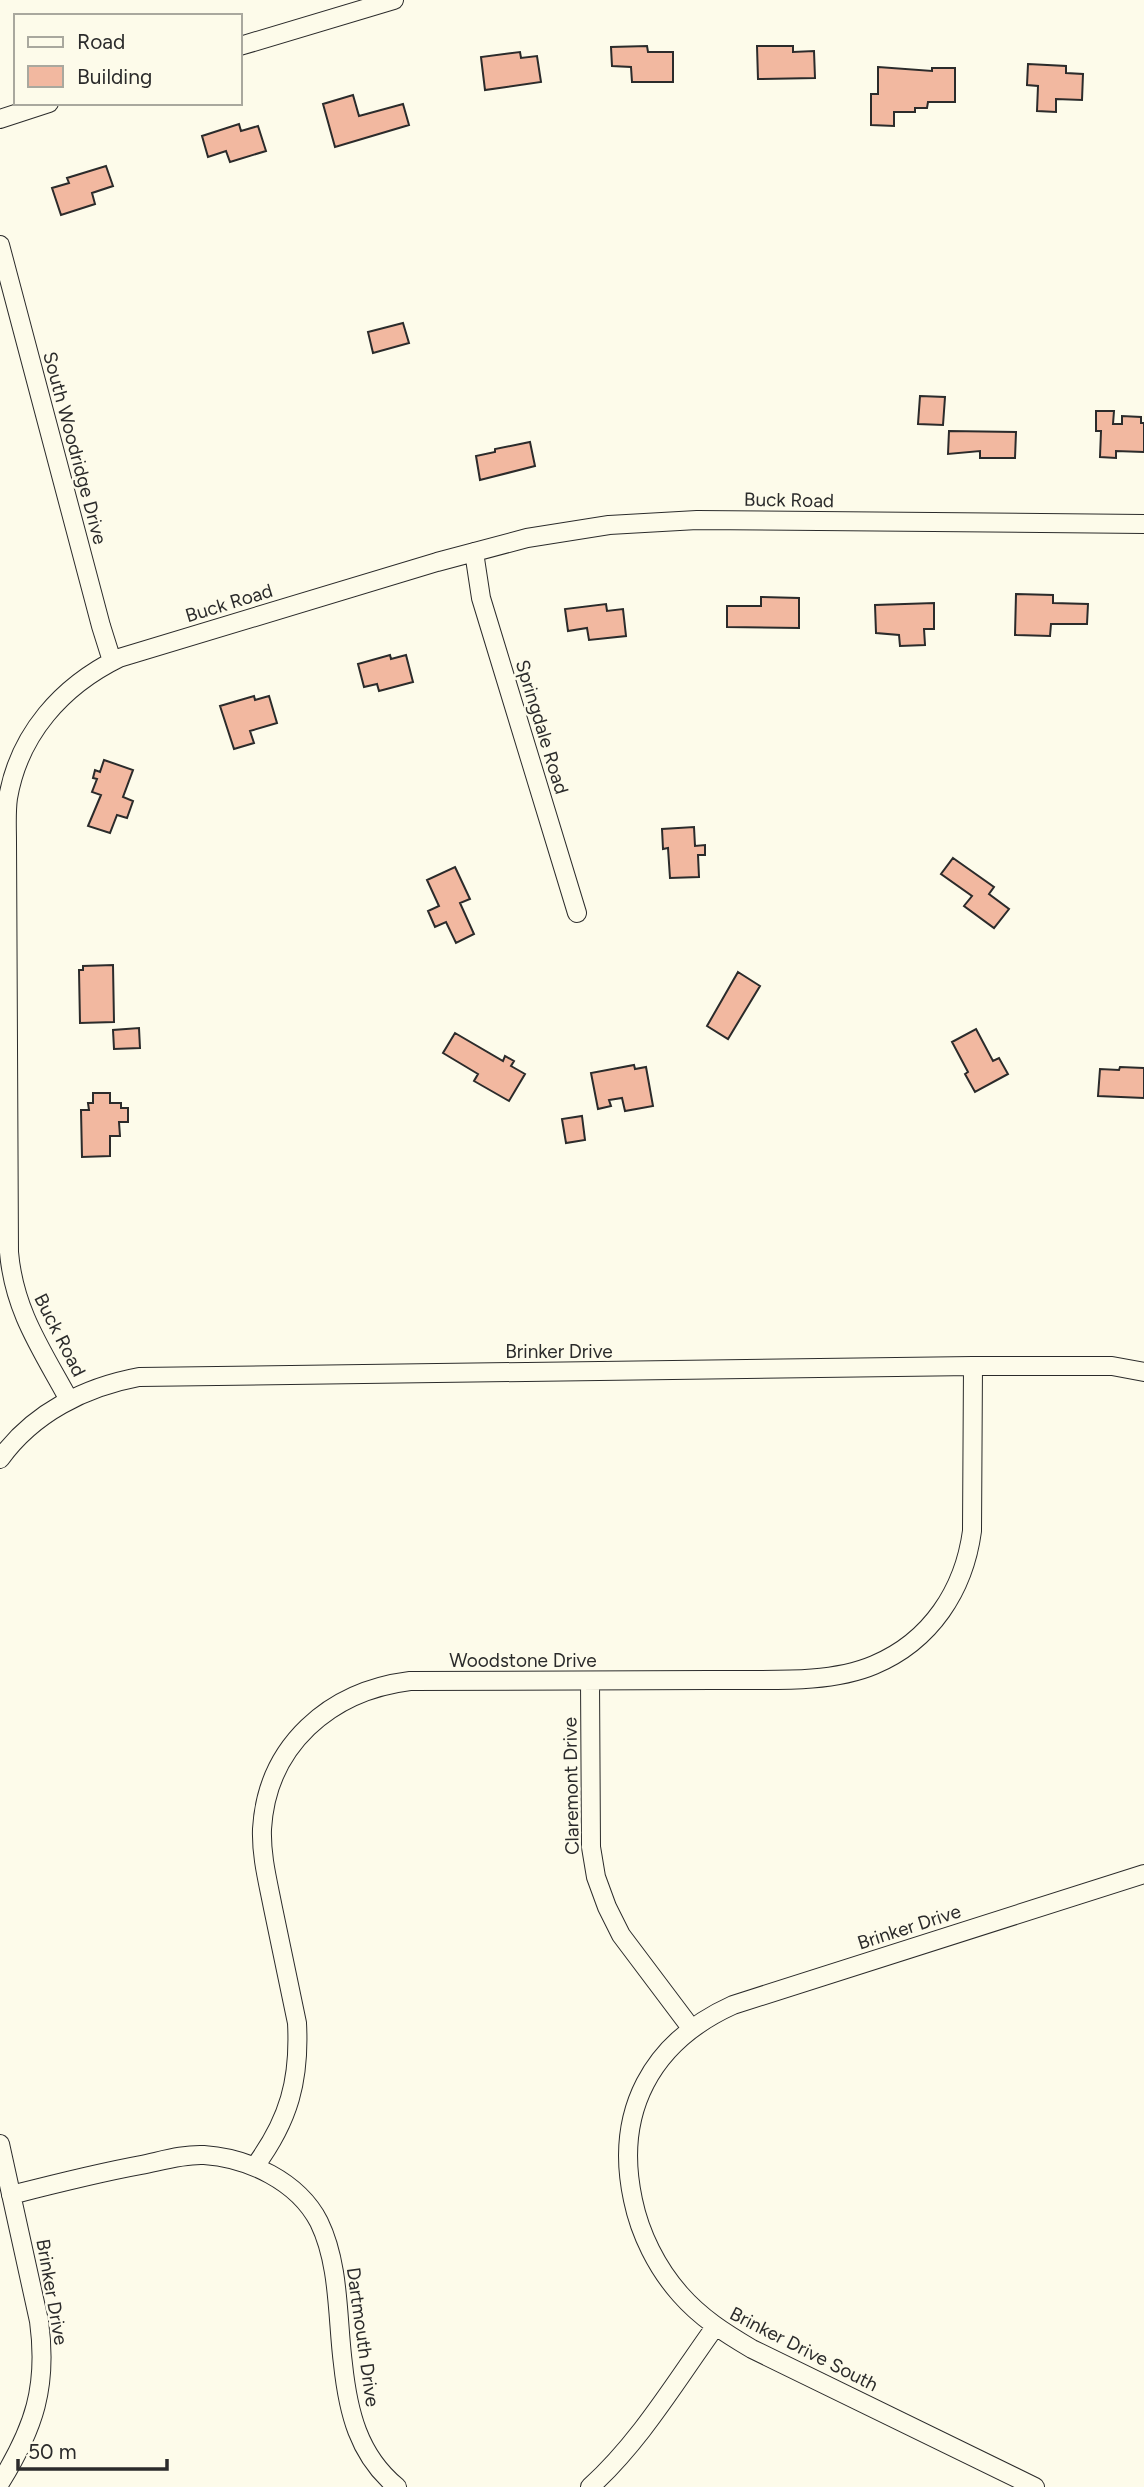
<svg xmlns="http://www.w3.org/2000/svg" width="1144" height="2487" viewBox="0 0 1144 2487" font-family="Figtree,sans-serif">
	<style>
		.building { fill: #f2b8a0; stroke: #2b2b2b; stroke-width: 2 }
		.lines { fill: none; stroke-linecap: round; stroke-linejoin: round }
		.minor-casing { stroke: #2b2b2b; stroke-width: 20 }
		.minor { stroke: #fdfbea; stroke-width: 18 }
		.labels { text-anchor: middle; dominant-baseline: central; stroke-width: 5; stroke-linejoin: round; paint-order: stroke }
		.street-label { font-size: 19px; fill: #2b2b2b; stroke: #fdfbea }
	</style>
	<rect width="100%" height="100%" fill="#fdfbea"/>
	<path class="building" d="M647,46L648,52H673V82H632L631,67L612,66L611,47Z
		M757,46H793V52L814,51L815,78L758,79Z
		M520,52L521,58L537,56L541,82L485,90L481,57Z
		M1028,64L1066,66V73L1083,74L1082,100L1056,99V112L1037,111L1038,86L1027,85Z
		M878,67L932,71V68H955V102H928L927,108H915V112H894V126L871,125V94H878Z
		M353,95L359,116L403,104L409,125L335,147L323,104Z
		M239,124L241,131L258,126L266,151L230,162L226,151L208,157L202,136Z
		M106,166L113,186L92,193L95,204L61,215L52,188L69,183L67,178Z
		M403,323L409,343L373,353L368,332Z
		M920,396L945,397L943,425L918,424Z
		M1096,411H1114L1113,424H1122V416L1141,417V423H1144V452L1116,451V458L1100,457L1101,431H1096Z
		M949,431L1016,432L1015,458H980V451L948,454Z
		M530,442L535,466L480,480L476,456L495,452V449Z
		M1016,594L1053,595V603L1088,604L1087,624H1051L1050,636L1015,635Z
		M761,597L799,598V628L727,627V606H761Z
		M934,603V629H924L925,645L900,646L899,635L876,633L875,605Z
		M606,604L607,611L623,609L626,636L589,640L587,628L568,631L565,609Z
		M390,655L391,659L406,655L413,682L379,691L377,684L364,687L358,664Z
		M254,696L255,700L269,696L277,723L250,731L254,743L234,749L220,706Z
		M104,760L133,770L123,797L133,801L127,818L117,815L110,833L88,826L101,795L92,792L97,779L93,778L95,770L100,772Z
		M694,827L695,846L705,845V855H698L699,877L670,878L668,848L663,849L662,829Z
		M953,858L994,887L989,894L1009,909L994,928L964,906L972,896L941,874Z
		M455,867L470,899L460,903L474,934L456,943L446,922L435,927L428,911L439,906L427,880Z
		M113,965L114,1022L80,1023L79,970H83V966Z
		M738,972L760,986L728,1039L707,1026Z
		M139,1028L140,1048L114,1049L113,1030Z
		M976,1029L993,1061L999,1058L1008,1074L975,1092L965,1074L968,1072L952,1042Z
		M455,1033L503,1061L505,1056L514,1061L511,1066L525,1074L509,1101L474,1081L478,1074L443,1053Z
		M634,1065L635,1069L646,1067L653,1106L625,1111L622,1098L609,1100L611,1106L598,1109L591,1073Z
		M1120,1067L1144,1068V1098L1098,1096L1100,1069L1119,1070Z
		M93,1093H110V1103H121V1108H128V1122H119L120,1136H110V1156L82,1157L81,1110H89L88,1103H93Z
		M582,1116L585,1140L566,1143L562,1119Z"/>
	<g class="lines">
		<defs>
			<path id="minor" d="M240,46L394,0
				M0,119L49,103
				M0,245L101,626L112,661
				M474,552L481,598L577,913
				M69,1400C42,1350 14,1311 9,1252L7,842C7,827 6,812 8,798C19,734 62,686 119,658L437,562L527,538L609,525L697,520L1144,524
				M0,1459C33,1413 85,1387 139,1377L973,1366H1112L1144,1372
				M590,1681L591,1847L596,1877L607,1907L621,1935L691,2028
				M0,2144L39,2321C48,2387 34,2428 0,2483
				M255,2166C289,2120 300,2080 297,2023C289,1984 281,1946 273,1908C268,1882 261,1856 262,1829C267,1745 330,1691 410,1681C510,1681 611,1681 712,1680C762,1679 827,1685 874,1665C931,1641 964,1590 972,1531L973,1366
				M11,2195C54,2184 97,2173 141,2165C161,2161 183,2154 204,2155C248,2158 298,2181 319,2222C340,2265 337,2318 343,2364C348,2411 358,2455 397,2487
				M590,2487C640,2442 676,2381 715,2327
				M1035,2487L752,2349C725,2333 701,2318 680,2294C657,2268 640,2234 633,2200C614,2112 651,2042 733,2005L1144,1874"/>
		</defs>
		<use href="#minor" class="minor-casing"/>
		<use href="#minor" class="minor"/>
	</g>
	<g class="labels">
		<g class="street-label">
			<text transform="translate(75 448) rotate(75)">South Woodridge Drive</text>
			<text transform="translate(789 500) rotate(1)">Buck Road</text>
			<text transform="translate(229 603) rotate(-17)">Buck Road</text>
			<text transform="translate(542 727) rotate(73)">Springdale Road</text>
			<text transform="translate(60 1335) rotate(63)">Buck Road</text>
			<text x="559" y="1351">Brinker Drive</text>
			<text x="523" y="1660">Woodstone Drive</text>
			<text transform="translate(571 1786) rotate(-91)">Claremont Drive</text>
			<text transform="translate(909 1927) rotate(-18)">Brinker Drive</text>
			<text transform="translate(52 2292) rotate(80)">Brinker Drive</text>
			<text transform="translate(363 2337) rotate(82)">Dartmouth Drive</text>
			<text transform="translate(804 2349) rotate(27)">Brinker Drive South</text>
		</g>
	</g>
	<rect x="14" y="14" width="228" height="91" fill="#fdfbea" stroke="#a9a89e" stroke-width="2"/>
	<rect x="28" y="37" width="35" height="10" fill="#fdfbea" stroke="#a9a89e" stroke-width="2"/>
	<text x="77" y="49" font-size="21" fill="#2b2b2b">Road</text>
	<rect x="28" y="66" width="35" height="21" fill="#f2b8a0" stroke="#a9a89e" stroke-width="2"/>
	<text x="77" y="84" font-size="21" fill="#2b2b2b">Building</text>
	<path d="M18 2459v10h149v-10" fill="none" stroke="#2b2b2b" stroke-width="3.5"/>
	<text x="28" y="2459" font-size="21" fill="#2b2b2b" stroke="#fdfbea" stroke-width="5" paint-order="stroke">50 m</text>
</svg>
